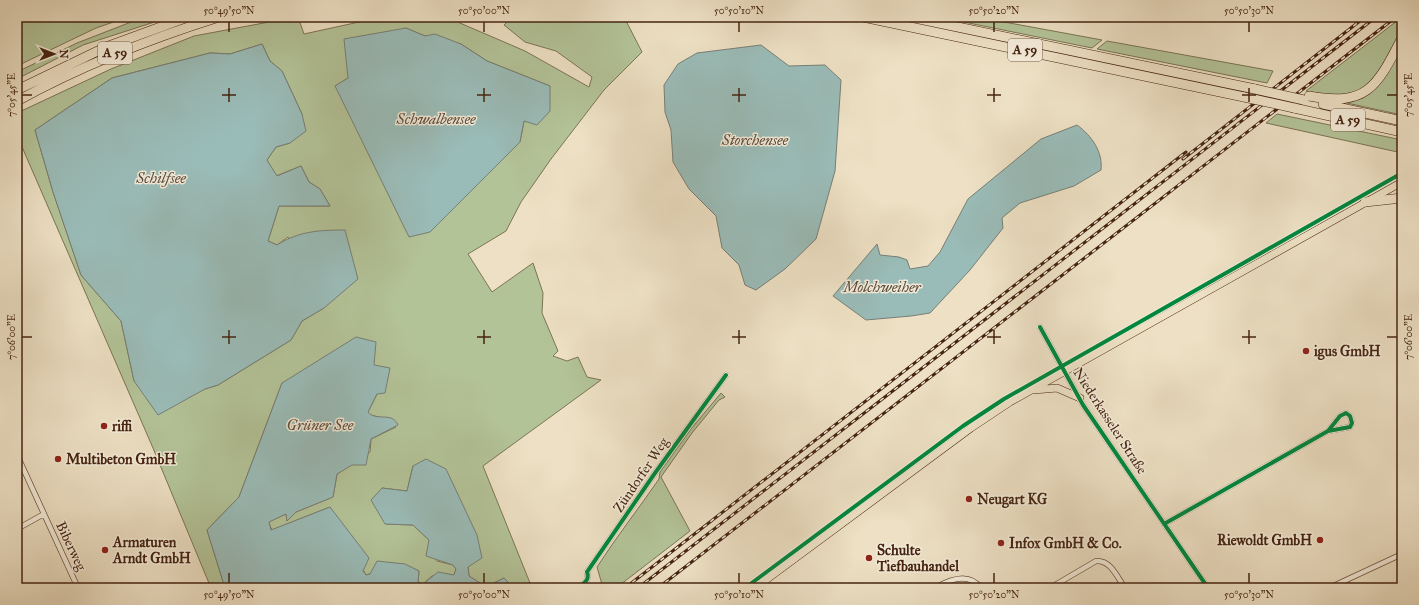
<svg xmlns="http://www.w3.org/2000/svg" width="1419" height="605" viewBox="0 0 1419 605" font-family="'IM FELL Great Primer',serif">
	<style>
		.green { fill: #b3c398; stroke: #7c7454; fill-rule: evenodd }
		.water { fill: #9abcb8; stroke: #787f75 }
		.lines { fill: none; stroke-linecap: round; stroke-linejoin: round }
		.street-casing { stroke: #70533e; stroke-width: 6 }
		.primary-casing { stroke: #462411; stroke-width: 8 }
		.highway-casing { stroke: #462411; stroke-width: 10 }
		.street { stroke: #f3ebd9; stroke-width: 4.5 }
		.primary { stroke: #ede0c4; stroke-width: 7 }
		.highway { stroke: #ede0c4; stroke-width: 9 }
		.rail-casing { stroke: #462411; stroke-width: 3 }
		.rail { stroke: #f3ebd9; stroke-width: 1.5; stroke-dasharray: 4.5; stroke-linecap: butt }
		.highway-bridge-casing { stroke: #462411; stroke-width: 10; stroke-linecap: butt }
		.highway-bridge { stroke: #ede0c4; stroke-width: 9 }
		.cycleway-casing { stroke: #f3ebd9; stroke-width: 6 }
		.cycleway { stroke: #00873e; stroke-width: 4 }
		.ticks { fill: none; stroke: #462411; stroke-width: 1.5 }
		.poi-dot { fill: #8f2418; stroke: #f3ebd9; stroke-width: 1.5 }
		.labels { text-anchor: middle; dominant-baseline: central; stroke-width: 3; stroke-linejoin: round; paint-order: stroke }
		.shield { fill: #f3ebd9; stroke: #7a604d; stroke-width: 1 }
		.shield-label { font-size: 13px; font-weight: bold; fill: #462411 }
		.poi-label { font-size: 14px; font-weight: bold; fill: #462411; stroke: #f3ebd9; text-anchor: start }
		.street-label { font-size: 14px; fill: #462411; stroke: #f3ebd9 }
		.water-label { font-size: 15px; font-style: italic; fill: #5b4a3b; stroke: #f3ebd9 }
		.neatline { fill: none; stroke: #462411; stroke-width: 1.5 }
		.ticks-label { font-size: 10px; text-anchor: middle; fill: #462411 }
	</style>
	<rect width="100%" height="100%" fill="#ede0c4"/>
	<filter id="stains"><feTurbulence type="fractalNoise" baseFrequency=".005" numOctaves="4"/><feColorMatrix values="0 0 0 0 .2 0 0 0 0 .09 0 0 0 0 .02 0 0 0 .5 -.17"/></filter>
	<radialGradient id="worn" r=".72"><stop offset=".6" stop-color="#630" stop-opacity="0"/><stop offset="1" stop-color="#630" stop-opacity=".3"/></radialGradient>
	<path class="green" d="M17,17H128L96,28L17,66Z
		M144,17H170L83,45L17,79V72L77,43Z
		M296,17H298L304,34L382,17H446L525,51L589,87L592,77L556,51L525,42L504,25L512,17H624L642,52L604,90L551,159L521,202L506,231L468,254L492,292L533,263L543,293L542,313L558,351L553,356L567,361L578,357L587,377L601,380L483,466L532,588H513L504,578L486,587L469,576L468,567L413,466L407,491L382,488L386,524L413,525L429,540L437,561L453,565L456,569L454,575L432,576L423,584L418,582L419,571C390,557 393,568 366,575L330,507L272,530L268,522L286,514L287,521L296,512L333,497L337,474L370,452L371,439L396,427L379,417L370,415L368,412L377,394L282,383L239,497L207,530L225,588H211L153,448L19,140H17V113L111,69L194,36ZM406,28L425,36L461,44L487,61L550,86L524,121L520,142L335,86L348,78ZM262,44L270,61L282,71L302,114L290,143L276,147L267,160L276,176L301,166L309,182L320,189L330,206H279L268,241L277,245L288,237L324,308L302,321L291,340L218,385L205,389L134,381L121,321L81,275L53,192L35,130L112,78L210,53L230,54Z
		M939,17H977L1102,40L1092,48Z
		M1402,17C1402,33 1397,37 1390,51C1368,93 1353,101 1306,91Z
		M1107,41L1273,71L1267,83L1097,49Z
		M1402,42V115L1342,102L1361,97Z
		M1277,114L1402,140V153L1266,123Z
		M721,393L725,397L719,400L692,433L661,477L690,531L616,588H603L597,567C617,536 639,508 659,479L660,472L691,429Z"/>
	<path class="water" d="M406,28L425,36L435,34L461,44L487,61L550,86V111L537,125L524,121L520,142L430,232L409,237L335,86L348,78L344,39Z
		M262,44L270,61L282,71L302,114L306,131L290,143L276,147L267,160L277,176L301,166L309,182L320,189L330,206H279L268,241L277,245C299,231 320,230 345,230L358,279L324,308L302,321L291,340L218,385L205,389L158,415L134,381L121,321L81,275L53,192L35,130L112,78L210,53L230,54Z
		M761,45L789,66L825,65L841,80L835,171L816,239L785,269L756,290L745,285L739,265L722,248L716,216L689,189L673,162L671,130L665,112L664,85L678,64L697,53Z
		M1077,125C1092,136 1103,152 1101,170L1074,186L1020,203L1002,218L1003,228L970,270L930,313L911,316L866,320L833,296L877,244L880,255L899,257L907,260L910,269L928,266L940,252L968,199L1041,139Z
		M356,337L376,342L374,365L390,368L385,393L377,394L368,412C376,422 392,411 398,425L371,439L366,465H352L337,474L333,497L296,512L287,521L286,514L269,522L271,530L330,507L369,558L363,571L366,575L370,574L377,561L405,564L419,571L418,582L423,584L438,572L454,575L456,569L453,565L426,556L429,540L413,525L385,524L371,500L382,488L407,491L413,466L426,459L446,469L477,535L482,558L468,567L469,576L486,587L504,578L513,588H225L207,530L239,497L282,383Z"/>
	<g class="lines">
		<defs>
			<path id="street" d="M1040,327L1083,405L1208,588
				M17,455L78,588
				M1164,524L1328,431L1350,427L1352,423L1350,416L1346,413L1340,416L1328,431
				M17,529L44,514
				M578,588C584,583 590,580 587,572L655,473L726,375
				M935,588C950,579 969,572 981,588
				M1050,588L1096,561C1111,560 1117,577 1125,588
				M1329,588L1402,554"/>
			<path id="primary" d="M1034,390L1057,388L1080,398
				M755,588L971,428L1010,402L1402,182"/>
			<path id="highway" d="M863,17L1244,97
				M910,17L1255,89
				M17,90L106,47L188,17
				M1309,96C1368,107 1377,86 1402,38
				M17,101C81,66 149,39 219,17
				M1323,104L1402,121
				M1294,108L1402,132
				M1365,202L1402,198"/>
		</defs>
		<use href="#street" class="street-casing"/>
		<use href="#primary" class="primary-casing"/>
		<use href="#highway" class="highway-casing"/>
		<use href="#street" class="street"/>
		<use href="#primary" class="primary"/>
		<use href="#highway" class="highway"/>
		<defs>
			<path id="rail" d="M1183,159L1365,17
				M625,588L1186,152
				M638,588L1376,17
				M658,588L1396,17"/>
		</defs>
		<use href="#rail" class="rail-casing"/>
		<use href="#rail" class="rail"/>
		<defs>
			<path id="highway-bridge" d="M1255,89L1304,100
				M1244,97L1294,108"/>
		</defs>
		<use href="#highway-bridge" class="highway-bridge-casing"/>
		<use href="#highway-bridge" class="highway-bridge"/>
		<defs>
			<path id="cycleway" d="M1040,327L1083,405L1208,588
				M1164,524L1328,431L1350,427L1352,423L1350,416L1346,413L1340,416L1328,431
				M578,588C584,583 590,580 587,572L655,473L726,375
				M745,588L963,426L1004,399L1402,173"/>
		</defs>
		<use href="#cycleway" class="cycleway-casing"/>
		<use href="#cycleway" class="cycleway"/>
	</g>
	<path class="ticks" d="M229,22V32M484,22V32M739,22V32M994,22V32M1249,22V32M229,88V102M484,88V102M739,88V102M994,88V102M1249,88V102M22,95H32M222,95H236M477,95H491M732,95H746M987,95H1001M1242,95H1256M1387,95H1397M229,330V344M484,330V344M739,330V344M994,330V344M1249,330V344M22,337H32M222,337H236M477,337H491M732,337H746M987,337H1001M1242,337H1256M1387,337H1397M229,573V583M484,573V583M739,573V583M994,573V583M1249,573V583"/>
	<g class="poi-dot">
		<circle cx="1306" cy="351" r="4"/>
		<circle cx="104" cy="426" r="4"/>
		<circle cx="58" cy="459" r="4"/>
		<circle cx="969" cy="499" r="4"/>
		<circle cx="1320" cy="540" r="4"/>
		<circle cx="1001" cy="543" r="4"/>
		<circle cx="105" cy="550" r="4"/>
		<circle cx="869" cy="558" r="4"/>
	</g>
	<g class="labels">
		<g class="shield">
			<rect x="1008" y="39" width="34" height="22" rx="3"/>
			<rect x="98" y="42" width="34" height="22" rx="3"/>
			<rect x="1331" y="109" width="34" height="22" rx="3"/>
		</g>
		<g class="shield-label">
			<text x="1025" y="50">A 59</text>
			<text x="115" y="53">A 59</text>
			<text x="1348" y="120">A 59</text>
		</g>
		<g class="poi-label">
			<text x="1314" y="351">igus GmbH</text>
			<text x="112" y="426">riffi</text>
			<text x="66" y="459">Multibeton GmbH</text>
			<text x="977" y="499">Neugart KG</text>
			<text x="1312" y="540" text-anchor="end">Riewoldt GmbH</text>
			<text x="113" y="542">Armaturen<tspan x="113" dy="16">Arndt GmbH</tspan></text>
			<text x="1009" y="543">Infox GmbH &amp; Co.</text>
			<text x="877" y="550">Schulte<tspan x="877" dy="16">Tiefbauhandel</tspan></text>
		</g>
		<g class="street-label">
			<text transform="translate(1110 421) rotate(57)">Niederkasseler Straße</text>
			<text transform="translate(641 475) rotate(-56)">Zündorfer Weg</text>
			<text transform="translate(71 546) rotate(65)">Biberweg</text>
		</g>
		<g class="water-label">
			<text x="436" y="119">Schwalbensee</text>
			<text x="755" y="140">Storchensee</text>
			<text x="161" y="178">Schilfsee</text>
			<text x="882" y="287">Molchweiher</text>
			<text x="320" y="425">Grüner See</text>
		</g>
	</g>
	<rect width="1419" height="605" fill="none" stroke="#ede0c4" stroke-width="44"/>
	<g transform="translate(54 54) rotate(90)" stroke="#f3ebd9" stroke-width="3" paint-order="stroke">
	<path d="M0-3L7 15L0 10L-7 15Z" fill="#462411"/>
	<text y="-6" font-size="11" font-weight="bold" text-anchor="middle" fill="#462411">N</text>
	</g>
	<rect x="22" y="22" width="1375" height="561" class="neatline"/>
	<g class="ticks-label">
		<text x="229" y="14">50°49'50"N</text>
		<text x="484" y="14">50°50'00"N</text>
		<text x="739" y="14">50°50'10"N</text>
		<text x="994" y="14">50°50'20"N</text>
		<text x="1249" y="14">50°50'30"N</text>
		<text transform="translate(1408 95) rotate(-90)" y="4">7°05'45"E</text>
		<text transform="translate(11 95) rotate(-90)" y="4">7°05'45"E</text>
		<text transform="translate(1408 337) rotate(-90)" y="4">7°06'00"E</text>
		<text transform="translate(11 337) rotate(-90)" y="4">7°06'00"E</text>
		<text x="229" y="598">50°49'50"N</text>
		<text x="484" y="598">50°50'00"N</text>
		<text x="739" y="598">50°50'10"N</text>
		<text x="994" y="598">50°50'20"N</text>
		<text x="1249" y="598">50°50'30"N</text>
	</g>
	<rect width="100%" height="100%" filter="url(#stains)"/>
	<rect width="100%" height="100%" fill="url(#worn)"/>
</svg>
